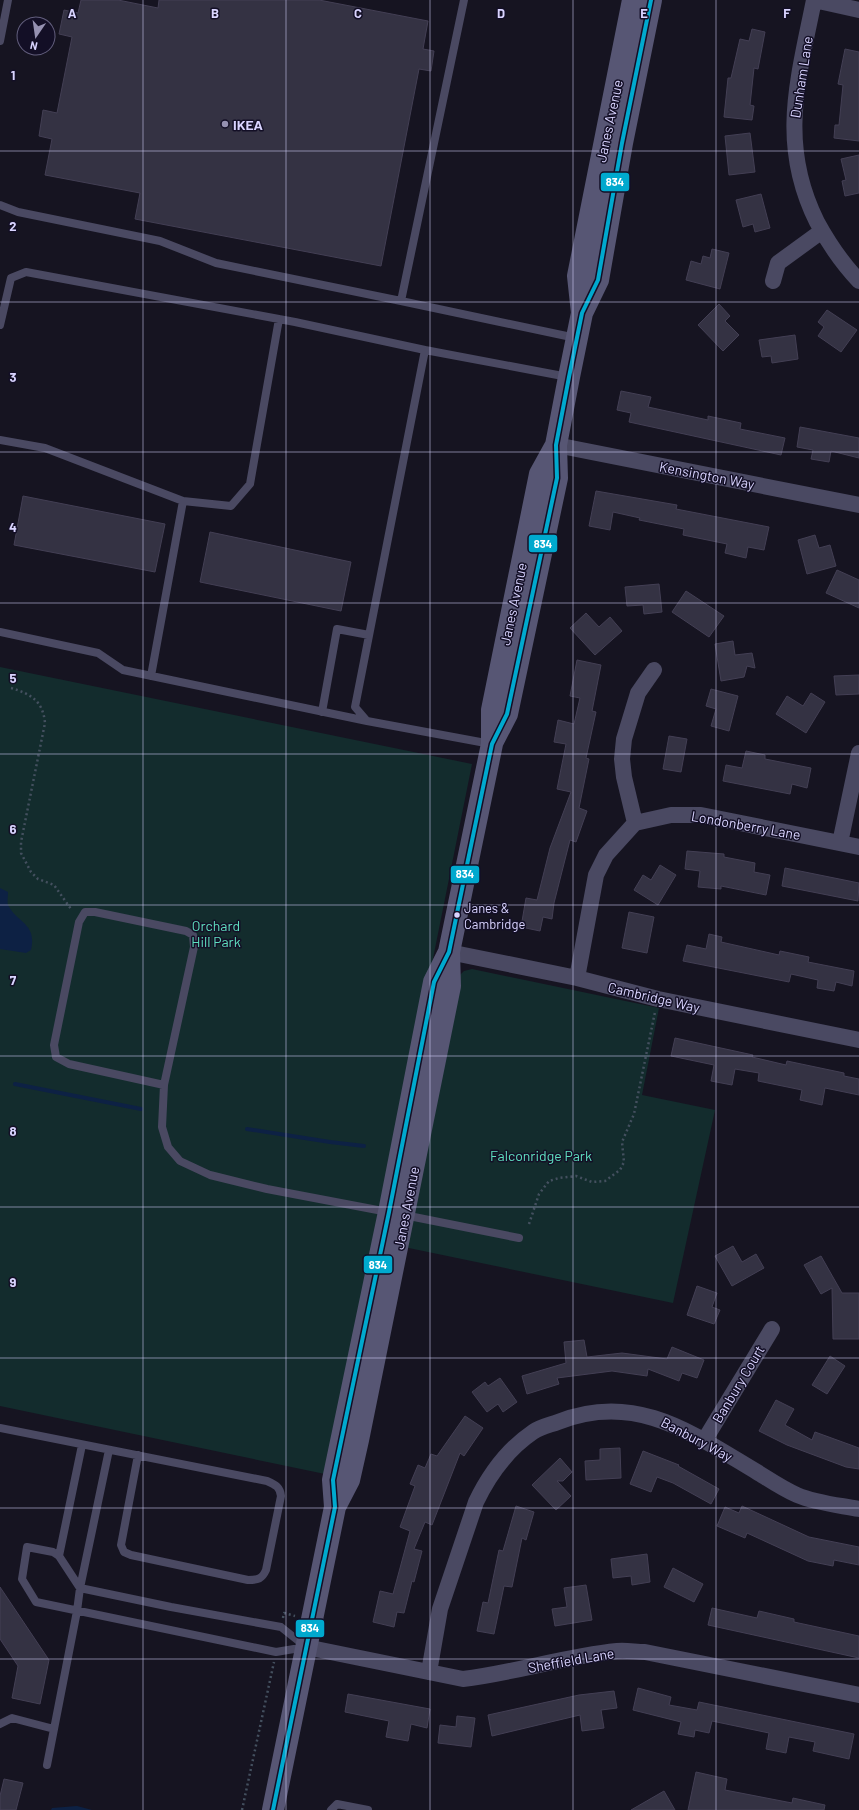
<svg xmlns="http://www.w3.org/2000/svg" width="859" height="1810" viewBox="0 0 859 1810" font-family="Barlow,sans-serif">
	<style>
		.green { fill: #132c2d }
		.water { fill: #0d2144 }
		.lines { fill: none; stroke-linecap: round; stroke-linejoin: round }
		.stream { stroke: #0d2144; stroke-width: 4 }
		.building { fill: #343243; stroke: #433f54 }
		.path { stroke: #44505f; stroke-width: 2.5; stroke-dasharray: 2 3; stroke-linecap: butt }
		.lane { stroke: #4a4962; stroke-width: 8 }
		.street { stroke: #4a4962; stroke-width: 16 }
		.secondary { stroke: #575674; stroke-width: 22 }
		.bus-1-casing { stroke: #130f26; stroke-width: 7 }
		.bus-1 { stroke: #00a9ce; stroke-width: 4 }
		.grid { fill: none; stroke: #d9d4ff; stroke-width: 1; stroke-opacity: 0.55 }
		.poi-dot { fill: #9591b1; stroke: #130f26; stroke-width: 1.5 }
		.bus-dot { fill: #d9d4ff; stroke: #130f26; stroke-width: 1.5 }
		.labels { text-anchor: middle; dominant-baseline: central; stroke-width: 3; stroke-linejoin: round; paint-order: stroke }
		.bus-label { font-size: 13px; fill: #d9d4ff; stroke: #130f26; text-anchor: start }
		.street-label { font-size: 14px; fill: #d9d4ff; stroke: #130f26 }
		.poi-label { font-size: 14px; font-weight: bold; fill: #d9d4ff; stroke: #130f26; text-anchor: start }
		.park-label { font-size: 14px; fill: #5fe0c0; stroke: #130f26 }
		.grid-label { font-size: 13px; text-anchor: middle; font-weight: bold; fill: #d9d4ff; stroke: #130f26; stroke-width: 3; stroke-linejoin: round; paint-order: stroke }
		.line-badge { stroke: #130f26; stroke-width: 1.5 }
		.badge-label { font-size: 11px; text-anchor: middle; font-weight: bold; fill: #fff }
	</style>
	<rect width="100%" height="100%" fill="#161421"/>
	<path class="green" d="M0,667L472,764L378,1233L325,1474L0,1406Z
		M472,969L659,1008L642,1095L715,1110L673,1303L404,1247L460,975L464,971Z"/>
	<path class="water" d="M0,888L8,892C8,896 7,902 8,905C18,924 37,923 31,950L26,953L0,949Z
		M77,1806L92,1810H51L52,1808Z"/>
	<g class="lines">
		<path class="stream" d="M15,1084L141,1109
			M247,1129L330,1142L364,1146"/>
	</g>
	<path class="building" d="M81,0H118L158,8L159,0H319L428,21L423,49L434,51L431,71L419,69L381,266L135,219L140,193L45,175L52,139L39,136L43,110L57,113L72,37L59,34L64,10L78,13Z
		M752,29L765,32L758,69L754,68L750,105L754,106L752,120L724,117L728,78H731L740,39L749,41Z
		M845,49L859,52V141L834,138L835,125H839L843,85L838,84Z
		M750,133L755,172L729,175L725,136Z
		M859,155V193L845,196L842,181L846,180L841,159Z
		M761,194L770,228L755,232L753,224L743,227L736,200Z
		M712,249L729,253L720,289L686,280L691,261L701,264L703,256L710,258Z
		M719,304L730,316L725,321L739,335L723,351L698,325Z
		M827,310L857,330L841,352L818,336L824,327L818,322Z
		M795,335L798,359L772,363L771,356L762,357L759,340Z
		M621,391L651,397L648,407L708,420V416L741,423L740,429L785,438L781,455L629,422L631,413L617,410Z
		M800,427L859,438V458L831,451L829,462L811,459L813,450L797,447Z
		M596,491L677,505L676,509L769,527L764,550L748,547L746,558L725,553L727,544L683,535L684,529L639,520L640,518L613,512L610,530L589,526Z
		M23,496L165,524L155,572L14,545Z
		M210,532L351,562L341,611L200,582Z
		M815,535L819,548L830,545L836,566L807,574L798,540Z
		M837,570L859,580V608L826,593Z
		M659,584L662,612L644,614L643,605L627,606L625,587Z
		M686,591L724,616L709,637L672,612Z
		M586,613L599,627L610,617L622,631L595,655L570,628Z
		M733,641L735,655L752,653L755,668L747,666L744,677L721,681L715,644Z
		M577,660L601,665L592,711L596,712L586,758L589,759L579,808L587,811L576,842L570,840L554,903L552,919L543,917L540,931L521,927L526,898L537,900L550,848L571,792L557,789L566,744L554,742L558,720L574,724L580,698L570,696Z
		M859,675V694L836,695L834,676Z
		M711,689L738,696L729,731L711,726L716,709L706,706Z
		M811,693L825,702L806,733L776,714L787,696L803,706Z
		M669,736L687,739L681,772L663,769Z
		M746,751L765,755V759L811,768L807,788L792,784L790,794L723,781L726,765L742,768Z
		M687,851L724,854V857L755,863L754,872L770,875L766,895L721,886V889L698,887L700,871L685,869Z
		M660,865L676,875L658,905L634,890L643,875L651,880Z
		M785,868L859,883L858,901L782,886Z
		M629,912L654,917L647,953L622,948Z
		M709,934L722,937L721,942L779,955L780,951L809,957L808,962L854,971L852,986L836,982L834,991L817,988L818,980L791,974L789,982L683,961L687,945L706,949Z
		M675,1038L753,1055L752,1057L786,1065L787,1061L844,1073V1076L859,1079V1095L825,1088L822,1105L800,1100L802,1090L758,1081L759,1073L735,1069L732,1085L711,1081L714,1065L671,1056Z
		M733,1246L742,1262L756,1254L764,1268L732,1286L715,1256Z
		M821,1256L842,1293H859V1339H833L832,1288L821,1294L804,1265Z
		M697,1286L717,1293L712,1307L720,1310L714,1324L687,1315Z
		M584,1340L587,1357L622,1353L667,1359L672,1347L704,1360L697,1378L682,1373L679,1381L648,1369L647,1376L612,1371L557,1378L559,1384L527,1394L522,1376L566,1363L564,1342Z
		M830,1356L845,1366L827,1394L812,1385Z
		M500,1378L517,1402L503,1412L498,1404L487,1412L472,1392L485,1382L488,1386Z
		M776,1400L794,1409L785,1425L812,1440L815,1432L859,1448V1469L846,1467L787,1445L759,1431Z
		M465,1416L483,1428L464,1456L460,1453L432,1525L425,1522L414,1549L422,1551L414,1582L412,1581L404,1613L397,1612L394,1627L373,1622L380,1591L393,1594L410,1531L400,1527L415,1486L410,1484L418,1465L425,1468L431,1454L437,1456Z
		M620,1448L621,1478L586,1480L585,1461L600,1460V1449Z
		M643,1451L679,1465L678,1466L719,1489L711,1504L673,1483L657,1477L651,1492L630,1484Z
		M560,1458L572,1472L563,1481H557L571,1496L556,1510L532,1485Z
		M516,1506L534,1512L526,1540L522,1538L512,1587L504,1586L494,1634L477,1631L483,1602L488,1603L499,1550L503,1551Z
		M742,1506L809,1537L859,1547V1565L834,1560L833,1566L808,1561L747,1533L745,1538L717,1526L725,1507L739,1513Z
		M647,1554L650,1582L632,1585L631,1576L613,1578L611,1559Z
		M673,1568L703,1584L694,1602L664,1587Z
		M586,1585L592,1620L555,1626L552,1609L567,1607L564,1588Z
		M0,1587L49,1660L40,1704L12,1698L18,1666L0,1639Z
		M712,1608L757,1618L759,1611L794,1619V1622L859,1636V1658L708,1625Z
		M638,1688L671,1697L669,1705L697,1710L699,1702L854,1734L849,1759L813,1751L815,1742L789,1737L786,1753L766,1749L769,1733L712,1721L709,1733L695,1730L694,1737L678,1734L681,1722L633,1710Z
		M614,1691L617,1708L601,1710L604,1728L582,1731L580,1715L492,1736L488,1715L579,1695Z
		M348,1694L430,1709L427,1728L411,1724L408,1741L386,1737L389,1721L345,1712Z
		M457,1716L475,1718L471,1747L438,1743L440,1725L456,1727Z
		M696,1772L727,1779L725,1790L792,1803L793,1798L825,1805L824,1810H688Z
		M4,1779L23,1783L16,1810H0V1796Z
		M664,1791L675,1810H631Z"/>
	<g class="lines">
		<path class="path" d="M11,688C31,694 43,701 45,723L21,842V853L31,872L38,879L54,885L71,909
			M529,1224L539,1194L549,1181L559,1178L576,1176L592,1182L605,1181L620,1170L624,1162L622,1142L634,1114L655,1012
			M283,1618L284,1613L295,1616
			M242,1810L274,1662"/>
		<path class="lane" d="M0,41L8,0
			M0,205L18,212L160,241L216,263L401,301L464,0
			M401,301L576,338
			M0,325L11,278L26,272L295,322L425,350
			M0,440L45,448L183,501
			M0,632L98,653L123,670L367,721
			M151,676L183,501L231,506L250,484L279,319
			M322,712L337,629L369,635
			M491,744L367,721L355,707L425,350L568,377
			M164,1085L69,1064L56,1057L54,1045L79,922L85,912H95L186,931L193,935L194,947L164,1085L162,1127L168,1147L180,1161L210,1175L267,1189L388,1212
			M404,1215L519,1238
			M0,1428L267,1481C276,1485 280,1487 281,1496L266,1570C262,1579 258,1580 248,1580L131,1555L124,1552L121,1545L138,1455
			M27,1547L53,1552L59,1556L80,1588L171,1607L281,1627L306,1647L276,1652L36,1602L22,1579Z
			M59,1556L82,1445
			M0,1724L12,1718L54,1729
			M47,1765L77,1611L80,1588L109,1450
			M331,1810L337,1804L368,1810"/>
		<path class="street" d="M814,0C798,80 778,144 817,222C829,244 842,263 859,281
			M814,0L859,10
			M773,281L778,263L822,231
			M556,445L859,505
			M635,823L624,777L622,759L624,739L638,693L654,670
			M840,843L859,753
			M449,952L577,978L658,999L859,1040
			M577,978L596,875L606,855L635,823L671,815H701L859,847
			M704,1441L772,1329
			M306,1647L463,1679C515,1673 565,1656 617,1651C626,1650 636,1652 645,1652L859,1695
			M429,1672L440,1609L476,1502C489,1475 508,1449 533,1432C540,1427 550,1425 558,1422C636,1391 693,1434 757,1472C770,1480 783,1489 797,1495C816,1503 838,1505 859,1509"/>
		<path class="secondary" d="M582,313L578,276L633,0
			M493,741L507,714L557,478L556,445L569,377L582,313L598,280L622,143L651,0
			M335,1507L333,1480L389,1212L434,982L448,954
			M273,1810L335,1507L349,1480L358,1440L450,986L449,952L492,744V710L540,474L556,445"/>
		<defs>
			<path id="bus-1" d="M273,1810L335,1507L333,1480L389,1212L434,982L449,952L492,744L507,714L557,478L556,445L569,377L582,313L598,280L622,143L651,0"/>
		</defs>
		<use href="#bus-1" class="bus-1-casing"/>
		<use href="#bus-1" class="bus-1"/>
	</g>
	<path class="grid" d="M143,0V1810M286,0V1810M430,0V1810M573,0V1810M716,0V1810M0,151H859M0,302H859M0,452H859M0,603H859M0,754H859M0,905H859M0,1056H859M0,1207H859M0,1358H859M0,1508H859M0,1659H859"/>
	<circle class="poi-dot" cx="225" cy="124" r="4"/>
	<circle class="bus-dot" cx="457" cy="915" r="3.5"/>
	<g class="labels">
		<g class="bus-label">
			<text x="464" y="908">Janes &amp;<tspan x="464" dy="16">Cambridge</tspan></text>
		</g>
		<g class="street-label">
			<text transform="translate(801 77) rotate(-81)">Dunham Lane</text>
			<text transform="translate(609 121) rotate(-78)">Janes Avenue</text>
			<text transform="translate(707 475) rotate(11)">Kensington Way</text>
			<text transform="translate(513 604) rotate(-78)">Janes Avenue</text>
			<text transform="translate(746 825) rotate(10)">Londonberry Lane</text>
			<text transform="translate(654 997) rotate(13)">Cambridge Way</text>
			<text transform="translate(406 1208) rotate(-79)">Janes Avenue</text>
			<text transform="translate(738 1384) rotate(-59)">Banbury Court</text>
			<text transform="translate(697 1439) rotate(28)">Banbury Way</text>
			<text transform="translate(571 1660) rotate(-10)">Sheffield Lane</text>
		</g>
		<g class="poi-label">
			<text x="233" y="124">IKEA</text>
		</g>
		<g class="park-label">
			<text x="216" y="925">Orchard<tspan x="216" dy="16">Hill Park</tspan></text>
			<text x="541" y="1155">Falconridge Park</text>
		</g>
	</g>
	<g class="grid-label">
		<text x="72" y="18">A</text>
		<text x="215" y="18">B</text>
		<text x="358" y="18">C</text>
		<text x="501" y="18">D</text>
		<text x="644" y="18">E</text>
		<text x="787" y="18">F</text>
		<text x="13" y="80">1</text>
		<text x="13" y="231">2</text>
		<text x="13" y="382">3</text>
		<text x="13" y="532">4</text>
		<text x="13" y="683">5</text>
		<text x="13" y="834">6</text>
		<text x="13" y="985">7</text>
		<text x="13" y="1136">8</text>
		<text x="13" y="1287">9</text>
	</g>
	<g class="line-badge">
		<rect x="600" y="172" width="30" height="20" rx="4" fill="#00a9ce"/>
		<rect x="528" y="534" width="30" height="19" rx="4" fill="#00a9ce"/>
		<rect x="450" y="865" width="30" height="19" rx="4" fill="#00a9ce"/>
		<rect x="363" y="1255" width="30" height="19" rx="4" fill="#00a9ce"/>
		<rect x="295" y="1619" width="30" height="19" rx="4" fill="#00a9ce"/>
	</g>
	<g class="badge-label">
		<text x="615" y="186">834</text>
		<text x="543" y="548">834</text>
		<text x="465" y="878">834</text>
		<text x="378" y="1269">834</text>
		<text x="310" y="1632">834</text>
	</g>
	<g transform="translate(36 36) rotate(193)"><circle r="19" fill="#130f26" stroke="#625e7d"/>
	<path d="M0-3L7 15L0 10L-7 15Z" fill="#9591b1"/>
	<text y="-6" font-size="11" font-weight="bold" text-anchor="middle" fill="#d9d4ff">N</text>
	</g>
</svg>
